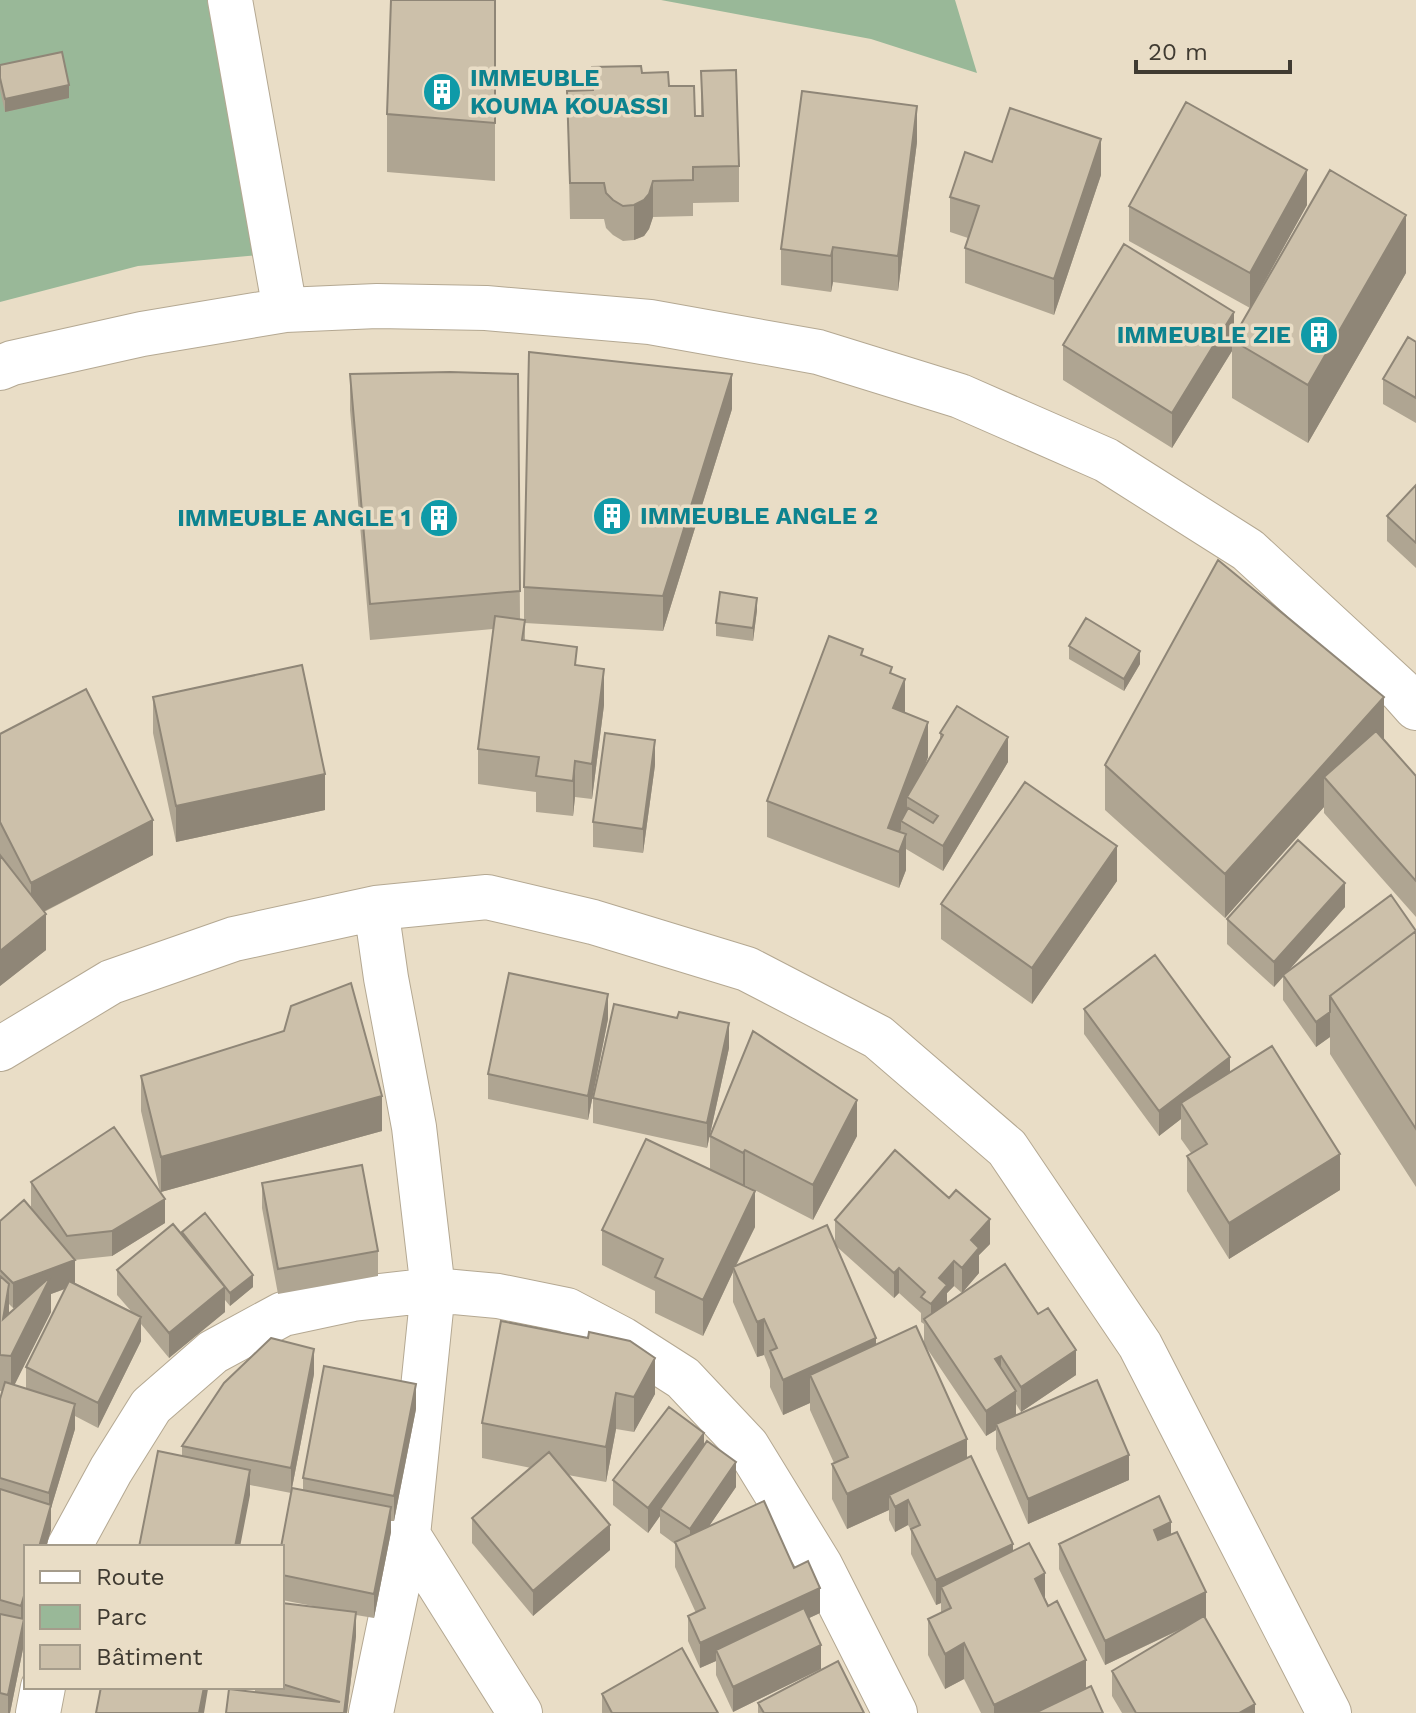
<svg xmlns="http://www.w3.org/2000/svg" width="1416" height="1713" viewBox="0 0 1416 1713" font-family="'Work Sans',sans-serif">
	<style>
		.green { fill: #99b898 }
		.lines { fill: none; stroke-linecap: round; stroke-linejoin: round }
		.minor-casing { stroke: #b4a892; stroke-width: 46 }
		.minor { stroke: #fff; stroke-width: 44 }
		.wall { fill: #afa592; fill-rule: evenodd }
		.shaded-wall { fill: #8f8677 }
		.building { fill: #ccc0aa; stroke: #8f8677; stroke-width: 2 }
		.labels { text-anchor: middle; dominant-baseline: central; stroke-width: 7; stroke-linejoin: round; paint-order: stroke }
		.culture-label { font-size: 24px; font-weight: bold; fill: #0d838f; stroke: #e9ddc6; text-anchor: start }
	</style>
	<rect width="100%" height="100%" fill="#e9ddc6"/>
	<path class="green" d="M0,0H249L271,254L138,266L0,302Z
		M661,0H955L977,73L871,39Z"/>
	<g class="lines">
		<defs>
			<path id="minor" d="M230,0L285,310
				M0,368L12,363L142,334L285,310L377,306L486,308L650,322L818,352L960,396L1106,460L1248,550L1400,690L1416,708
				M0,1049L111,982L234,939L376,908L487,897L593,922L747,969L878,1037L1007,1148L1140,1345L1329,1713
				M408,1535L520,1713
				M69,1547L111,1470L151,1406L213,1352L283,1314L353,1299L433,1290L498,1296L567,1310L622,1339L683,1378L747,1446L820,1565L895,1713
				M38,1713L43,1687
				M371,1713L408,1535L433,1290L414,1127L386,978L376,908"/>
		</defs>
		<use href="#minor" class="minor-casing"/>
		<use href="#minor" class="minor"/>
	</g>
	<path class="wall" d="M495,0V181L387,172V114Z
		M0,65L69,98L5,112L0,90Z
		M592,67L642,73L669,86L695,116H701V71L739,166V202L693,203V216L653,217L649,229L644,236L634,240L623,241L613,235L606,228L604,219H570L567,91L592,90Z
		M917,142L898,291L833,282L831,292L781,285V249Z
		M992,162L1101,175L1054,315L965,283V248L968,238L950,232V197Z
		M1307,205L1250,308L1129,241V206Z
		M1406,273L1308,443L1232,398V351L1172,448L1063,380V345L1234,337Z
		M1416,342V423L1383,404V379Z
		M350,374H518L520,619L524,620V587L732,409L663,631L525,623V641L577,665L604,705L592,799L575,797L573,816L536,812V792L478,784V749L493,629L370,640L350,410Z
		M1416,485V568L1387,541V516Z
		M757,610L753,641L716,636V623Z
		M1069,646L1140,664L1124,691L1069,659Z
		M863,656L892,674L905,713L928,757L924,768L940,740V733L1008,762L943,871L906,849V870L899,888L767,837V801Z
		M153,697L325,810L176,842L153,733Z
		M0,734L153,855L44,912L46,950L0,986Z
		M1384,739L1416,776V917L1324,813V807L1225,918L1105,810V765Z
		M655,765L643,853L593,847V822Z
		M1117,881L1032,1004L941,939V904Z
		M1345,907L1288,971L1416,930V1187L1330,1054V1037L1316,1047L1283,1000V977L1274,987L1227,944V919Z
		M1084,1009L1230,1073L1340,1190L1229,1259L1187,1191V1156L1191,1153L1181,1139V1119L1159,1136L1084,1034Z
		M608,1019L588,1120L488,1099V1074Z
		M729,1048L707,1148L593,1123V1098Z
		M141,1076L382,1131L161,1192L165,1223L112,1256L74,1260L75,1283L131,1311L117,1295V1270L182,1235V1232L253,1287L230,1306L225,1300V1312L169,1358L141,1324V1341L98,1428L75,1416V1429L51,1508V1530L46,1547H26L24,1644L10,1713H0V1399L2,1391H0V1221L34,1212L31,1207V1182L160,1192L141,1111ZM65,1289L26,1367V1389L14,1385L51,1312V1294ZM9,1304L13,1308L17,1307L9,1313Z
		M710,1136H857L813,1220L745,1185L755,1227L736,1266L835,1244V1220L990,1244L979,1255V1273L962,1293L954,1286L947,1293V1303L1076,1375L1021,1412L1016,1404V1415L1129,1480L1028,1524L996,1449V1430L986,1436L924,1344V1324L921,1322V1313L899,1293L894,1298L836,1246L876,1345L967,1457L1013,1551L1045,1598L1086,1688L1103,1713H981L964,1679L945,1689L928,1655V1619L941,1613V1603L936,1605L911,1554V1530L908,1525L895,1532L889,1520V1510L847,1529L832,1499V1464L834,1463L810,1410V1403L783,1415L770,1387V1370L764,1355L757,1357L733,1302V1272L703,1336L655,1313V1291L602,1265V1230L710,1170Z
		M262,1183L378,1251V1276L278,1294L262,1208Z
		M501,1321L655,1394L634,1432L616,1429L606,1482L568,1475L610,1550L533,1616L472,1543V1518L531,1468L482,1458V1423Z
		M314,1374L292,1488L303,1490V1478L416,1409L394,1521H391V1532L374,1618L356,1615V1636L347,1713H226L255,1692V1687H282V1603L318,1607L282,1600V1547L291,1493L250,1485V1495L182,1456V1446Z
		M704,1445L736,1487L709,1526L794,1568L820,1613L809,1618L821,1669L733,1712L716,1675V1661L700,1668L688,1641V1616L696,1613L675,1567V1544L660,1533V1516L648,1533L613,1505V1480Z
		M1171,1534L1206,1617L1205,1618L1255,1713H1122L1112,1696V1671L1188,1626L1105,1665L1059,1569V1544Z
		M602,1694L718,1713H602Z
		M758,1703L864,1713H758Z"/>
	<path class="shaded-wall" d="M69,85V98L5,112V99Z
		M917,106V142L898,291V256Z
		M1101,139V175L1054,315V279Z
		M1307,170V205L1250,308V273Z
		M653,181V217L649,229L644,236L634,240V205Z
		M1406,215V273L1308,443V385Z
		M833,247V282L831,292V256Z
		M1234,312V342L1232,340V351L1172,448V413Z
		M732,374V409L663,631V596Z
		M757,598V610L753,641V628Z
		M1140,651V664L1124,691V679Z
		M604,669V705L592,799V764Z
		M905,679V714L893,708Z
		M1384,697V741L1324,777V807L1225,918V874Z
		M928,722V757L912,800L907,797V813L901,821V829L893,850L888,828Z
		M1008,737V762L943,871V846Z
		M655,740V765L643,853V829Z
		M575,761V797L573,816V781Z
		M325,774V810L176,842V806Z
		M153,820V855L31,918V883Z
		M906,834V870L899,888V852Z
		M1117,846V881L1032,1004V968Z
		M1345,883V907L1274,987V962Z
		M46,914V950L0,986V951Z
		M608,994V1019L588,1120V1096Z
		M1330,1012V1037L1316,1047V1022Z
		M729,1023V1048L707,1148V1123Z
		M1230,1057V1082L1181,1103V1119L1159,1136V1111Z
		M382,1096V1131L161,1192V1157Z
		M857,1100V1136L813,1220V1185Z
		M745,1150V1185L743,1188V1153Z
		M1340,1154V1190L1229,1259V1223Z
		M755,1191V1227L734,1269L733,1267V1272L703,1336V1300Z
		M165,1199V1223L112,1256V1231Z
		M990,1219V1244L979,1255V1273L962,1293V1268L971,1240Z
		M75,1260V1285L51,1294V1312L11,1392V1356L40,1298L13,1308V1283Z
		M954,1261V1286L947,1293V1310L931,1329V1304L939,1278Z
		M899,1268V1293L894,1298V1273Z
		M253,1275V1287L230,1306V1293Z
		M9,1284V1319H3Z
		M225,1287V1312L169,1358V1333Z
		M141,1317V1341L98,1428V1403Z
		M764,1319V1355L757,1357V1322Z
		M876,1338V1374L810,1375V1403L783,1415V1380Z
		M314,1349V1374L291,1493V1468Z
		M1076,1350V1375L1021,1412V1387Z
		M1001,1356V1381L995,1359Z
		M655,1358V1394L634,1432V1397Z
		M416,1384V1409L394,1521V1496Z
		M1016,1391V1416L996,1424V1430L986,1436V1411Z
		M616,1393V1429L606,1482V1447Z
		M75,1404V1429L51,1508V1530L46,1547H39L49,1514V1493Z
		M704,1433V1458L660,1509V1516L648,1533V1508Z
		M967,1439V1474L908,1501V1525L895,1532V1507L889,1495V1510L847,1529V1494Z
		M1129,1455V1480L1028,1524V1499Z
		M736,1462V1487L690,1554V1529Z
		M250,1470V1495L240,1547H235Z
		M391,1507V1532L374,1618V1594Z
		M1171,1522V1547L1154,1555V1530Z
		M610,1525V1550L533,1616V1591Z
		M1013,1544V1569L941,1587V1603L936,1605V1580Z
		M1045,1573V1609L1035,1579Z
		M820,1588V1613L720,1659L716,1650V1661L700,1668V1643Z
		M26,1589V1614L21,1631V1606Z
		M1206,1592V1617L1105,1665V1641Z
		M356,1612V1636L347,1713H344Z
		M24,1619V1644L10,1713H8V1695Z
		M964,1643V1679L945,1689V1654Z
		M821,1645V1669L733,1712V1687Z
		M1086,1660V1696L1050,1713H994V1705Z
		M204,1687H208V1689L204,1713H199Z
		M1255,1704V1713H1239Z"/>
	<path class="building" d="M391,0H495V123L387,114Z
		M62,52L69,85L5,99L0,78V65Z
		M641,66L642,73L668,72L669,86H694L695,116H703L701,71L736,70L739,166L693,167V180L653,181L649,194L644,200L634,205L623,206L613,200L606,193L604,183H570L567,91L593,90L592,67Z
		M802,91L917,106L898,256L833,247L831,256L781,249Z
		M1186,102L1307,170L1250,273L1129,206Z
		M1010,108L1101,139L1054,279L965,248L979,206L950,197L965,152L992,162Z
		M1330,170L1406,215L1308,385L1232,340Z
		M1124,244L1234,312L1172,413L1063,345Z
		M1408,337L1416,342V398L1383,379Z
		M529,352L732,374L663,596L524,587Z
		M450,372L518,374L520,591L370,604L350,374Z
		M1416,485V543L1387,516Z
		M1218,560L1384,697L1225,874L1105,765Z
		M720,592L757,598L753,628L716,623Z
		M495,616L525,620L522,640L577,647L575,665L604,669L592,764L575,761L573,781L536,776L539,757L478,749Z
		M1086,618L1140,651L1124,679L1069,646Z
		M829,636L863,649L861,655L892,667L890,673L905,679L893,708L928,722L888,828L906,834L899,852L767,801Z
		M302,665L325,774L176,806L153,697Z
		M86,689L153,820L31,883L0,822V734Z
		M957,706L1008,737L943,846L901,821L908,808L933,823L938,816L907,797L943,735L940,733Z
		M1376,731L1416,776V881L1324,777Z
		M605,733L655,740L643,829L593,822Z
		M1025,782L1117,846L1032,968L941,904Z
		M1298,840L1345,883L1274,962L1227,919Z
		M0,855L46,914L0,951Z
		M1391,895L1416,931L1330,996V1012L1316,1022L1283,975Z
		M1416,931V1129L1330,996Z
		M1155,955L1230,1057L1159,1111L1084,1009Z
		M509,973L608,994L588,1096L488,1074Z
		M351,983L382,1096L161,1157L141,1076L284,1031L291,1006Z
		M614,1004L677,1018L679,1012L729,1023L707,1123L593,1098Z
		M753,1031L857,1100L813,1185L745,1150L743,1153L710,1136Z
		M1272,1046L1340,1154L1229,1223L1187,1156L1207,1144L1181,1103Z
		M114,1127L165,1199L112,1231L67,1236L31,1182Z
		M646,1139L755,1191L703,1300L655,1277L663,1259L602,1230Z
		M895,1150L949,1198L956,1190L990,1219L971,1240L979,1248L962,1268L954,1261L939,1278L947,1285L931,1304L921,1297L925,1292L899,1268L894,1273L835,1220Z
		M362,1165L378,1251L278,1269L262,1183Z
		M24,1200L75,1260L13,1283L0,1270V1221Z
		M205,1213L253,1275L230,1293L182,1232Z
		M173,1224L225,1287L169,1333L117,1270Z
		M827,1225L876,1338L783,1380L770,1351L777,1348L764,1319L757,1322L733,1267Z
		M1005,1264L1038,1314L1048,1308L1076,1350L1021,1387L1001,1356L995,1359L1016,1391L986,1411L924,1319Z
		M0,1276L9,1284L3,1319L51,1276L11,1356L0,1355Z
		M69,1281L141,1317L98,1403L26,1367Z
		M501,1321L588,1338L589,1332L630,1341L655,1358L634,1397L616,1393L606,1447L482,1423Z
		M916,1326L967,1439L847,1494L832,1464L848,1457L810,1375Z
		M271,1338L314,1349L291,1468L182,1446L224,1383Z
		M324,1366L416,1384L394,1496L303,1478Z
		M1097,1380L1129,1455L1028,1499L996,1424Z
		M5,1382L75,1404L49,1493L0,1478V1399Z
		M669,1407L704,1433L648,1508L613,1480Z
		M707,1441L736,1462L690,1529L660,1509Z
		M158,1451L250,1470L235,1547H139Z
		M549,1452L610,1525L533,1591L472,1518Z
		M971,1456L1013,1544L936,1580L911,1529L920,1525L908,1500L895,1507L889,1495Z
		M292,1488L391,1507L374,1594L282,1575V1547H281Z
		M0,1489L51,1505L39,1547H26V1589L21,1606L0,1600Z
		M1159,1496L1171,1522L1154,1530L1158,1540L1177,1532L1206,1592L1105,1641L1059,1544Z
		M764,1501L794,1568L808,1561L820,1588L700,1643L688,1616L705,1608L675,1542Z
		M1029,1543L1045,1573L1035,1579L1048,1606L1057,1601L1086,1660L994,1705L964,1643L945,1654L928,1619L951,1608L941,1587Z
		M282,1603L356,1612L344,1713H226L229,1689L340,1702L282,1684Z
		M804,1608L821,1645L733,1687L716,1650Z
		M0,1614L24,1619L8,1695L0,1693Z
		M1204,1616L1255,1704L1239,1713H1136L1112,1671Z
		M682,1648L718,1713H612L602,1694Z
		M838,1661L864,1713H764L758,1703Z
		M1091,1686L1103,1713H1035Z
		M101,1687H204L199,1713H96Z"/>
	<defs>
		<symbol id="building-disc" viewBox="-11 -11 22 22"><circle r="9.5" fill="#0f9aa8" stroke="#e9ddc6"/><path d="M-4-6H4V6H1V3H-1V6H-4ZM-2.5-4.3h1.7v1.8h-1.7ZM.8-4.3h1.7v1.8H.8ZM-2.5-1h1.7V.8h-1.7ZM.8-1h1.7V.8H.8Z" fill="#fff"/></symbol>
	</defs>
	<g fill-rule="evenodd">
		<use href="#building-disc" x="420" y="70" width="44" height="44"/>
		<use href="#building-disc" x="1297" y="313" width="44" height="44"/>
		<use href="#building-disc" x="590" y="494" width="44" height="44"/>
		<use href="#building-disc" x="417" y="496" width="44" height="44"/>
	</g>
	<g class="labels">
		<g class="culture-label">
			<text x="470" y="78">IMMEUBLE<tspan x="470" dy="28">KOUMA KOUASSI</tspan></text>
			<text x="1291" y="335" text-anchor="end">IMMEUBLE ZIE</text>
			<text x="640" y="516">IMMEUBLE ANGLE 2</text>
			<text x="411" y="518" text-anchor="end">IMMEUBLE ANGLE 1</text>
		</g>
	</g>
	<rect x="24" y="1545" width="260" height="144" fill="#e9ddc6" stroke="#a59c8b" stroke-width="2"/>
	<rect x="40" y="1571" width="40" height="12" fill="#ffffff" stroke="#a59c8b" stroke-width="2"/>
	<text x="96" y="1585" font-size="24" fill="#403b32">Route</text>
	<rect x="40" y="1605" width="40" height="24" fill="#99b898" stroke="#a59c8b" stroke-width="2"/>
	<text x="96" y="1625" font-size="24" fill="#403b32">Parc</text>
	<rect x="40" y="1645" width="40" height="24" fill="#ccc0aa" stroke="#a59c8b" stroke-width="2"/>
	<text x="96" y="1665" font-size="24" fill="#403b32">Bâtiment</text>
	<path d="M1136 60v12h154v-12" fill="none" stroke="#403b32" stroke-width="4"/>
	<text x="1148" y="60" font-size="24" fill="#403b32" stroke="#e9ddc6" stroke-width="6" paint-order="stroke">20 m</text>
</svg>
